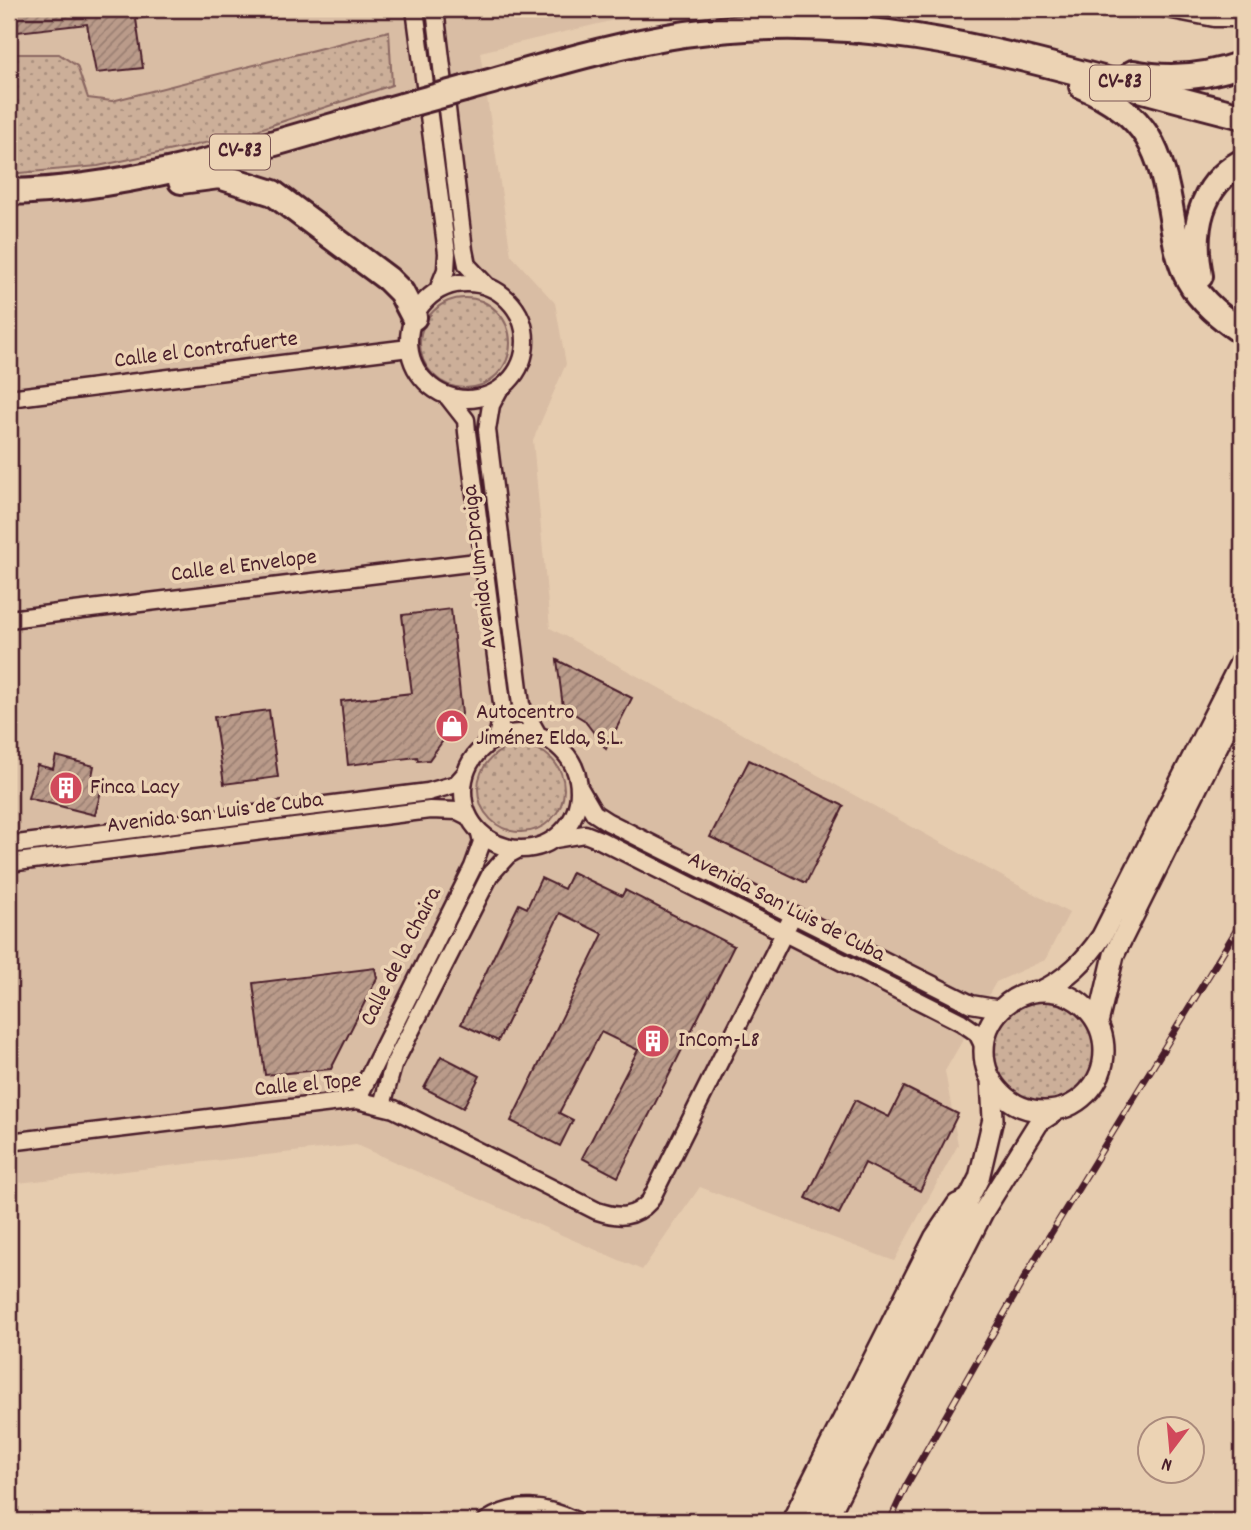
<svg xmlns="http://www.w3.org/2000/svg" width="1251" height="1530" viewBox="0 0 1251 1530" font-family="Dekko,sans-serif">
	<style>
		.built { fill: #d9bda4 }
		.grass { fill: url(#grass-dots); stroke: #8b6762; stroke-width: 2 }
		.building { fill: url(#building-hatch); stroke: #4a1f2b; stroke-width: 2 }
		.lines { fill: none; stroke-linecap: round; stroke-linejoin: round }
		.minor-casing { stroke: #4a1f2b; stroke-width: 21 }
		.tertiary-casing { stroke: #4a1f2b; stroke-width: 24 }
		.primary-casing { stroke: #4a1f2b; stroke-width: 30 }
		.minor { stroke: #ecd3b4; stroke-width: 16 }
		.tertiary { stroke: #ecd3b4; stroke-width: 19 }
		.primary { stroke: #ecd3b4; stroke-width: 24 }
		.rail-casing { stroke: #4a1f2b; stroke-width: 7 }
		.rail { stroke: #ecd3b4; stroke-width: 4.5; stroke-dasharray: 13; stroke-linecap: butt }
		.primary-bridge-casing { stroke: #4a1f2b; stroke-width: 30; stroke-linecap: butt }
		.primary-bridge { stroke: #ecd3b4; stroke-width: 24 }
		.labels { text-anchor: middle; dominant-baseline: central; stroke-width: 7; stroke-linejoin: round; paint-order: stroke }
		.shield { fill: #ecd3b4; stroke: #7b5554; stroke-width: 2 }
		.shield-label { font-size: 21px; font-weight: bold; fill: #4a1f2b }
		.street-label { font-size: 23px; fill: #4a1f2b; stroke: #ecd3b4 }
		.poi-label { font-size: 23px; fill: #4a1f2b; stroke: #ecd3b4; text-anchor: start }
	</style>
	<defs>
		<pattern id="grass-dots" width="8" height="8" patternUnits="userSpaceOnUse" patternTransform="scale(1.75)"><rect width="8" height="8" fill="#ccaf99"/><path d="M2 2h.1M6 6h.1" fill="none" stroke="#a88e7d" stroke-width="1.8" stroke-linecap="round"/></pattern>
		<pattern id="building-hatch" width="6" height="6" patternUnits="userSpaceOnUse" patternTransform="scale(1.75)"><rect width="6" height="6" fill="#ba9b8a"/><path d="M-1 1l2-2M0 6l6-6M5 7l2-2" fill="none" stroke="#997e71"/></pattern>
	</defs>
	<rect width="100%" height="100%" fill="#e6ccaf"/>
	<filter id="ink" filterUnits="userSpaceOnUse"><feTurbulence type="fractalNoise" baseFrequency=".0143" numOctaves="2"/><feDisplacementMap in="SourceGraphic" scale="14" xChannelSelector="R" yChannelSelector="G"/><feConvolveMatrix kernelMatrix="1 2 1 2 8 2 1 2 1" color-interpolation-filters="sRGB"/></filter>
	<g filter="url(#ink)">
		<path class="built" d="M9,9H661L480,52L511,255L555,303L566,364L533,440L550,628L1069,913L1045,960L996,982L945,1071L958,1145L894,1261L700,1187L642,1270L356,1145L9,1184Z"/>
		<path class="grass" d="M389,31L392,85L242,135L98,166L9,174V54H59L77,66L88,98L112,101Z
			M420 343a45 45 0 1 1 90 0a45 45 0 1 1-90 0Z
			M478 789a43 43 0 1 1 86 0a43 43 0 1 1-86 0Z
			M994 1052a51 51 0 1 1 102 0a51 51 0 1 1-102 0Z"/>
		<path class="building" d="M9,9H159V15L136,19L143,68L96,73L87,24L9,33Z
			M451,609L462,714L429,760L418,761L417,757L348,765L341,701L412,693L402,615Z
			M557,660L632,698L606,749L584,720L563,707Z
			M269,710L278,777L224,784L214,717Z
			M56,756L94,766L92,776L104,779L95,815L28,798L37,765L53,769Z
			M749,760L844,806L806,883L710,837Z
			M572,872L622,896L625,890L734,946L618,1177L582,1158L638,1050L601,1032L559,1113L573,1120L560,1146L511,1121L603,934L560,913L498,1041L461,1024L519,904L527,908L541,878L564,889Z
			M375,968L377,978L331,1069L265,1075L253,983Z
			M441,1056L480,1076L463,1108L424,1088Z
			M904,1087L958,1114L920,1191L865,1163L839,1214L806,1198L855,1100L889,1117Z"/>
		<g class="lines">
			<defs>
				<path id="minor" d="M415,9L447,253L446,270L438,290
					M435,9L464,250L467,265L486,285
					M1167,9L1214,18H1242
					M409 341a58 58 0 1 1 116 0a58 58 0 1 1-116 0Z
					M499,390L491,405L487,430L521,705L538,735
					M448,397L466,420L467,432L503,711L497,737
					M9,398L409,348
					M9,619L485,561
					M463 791a58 58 0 1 1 116 0a58 58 0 1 1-116 0Z
					M580,789L594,813L608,822L971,1004L1001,1009
					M555,839L585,834L600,840L961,1022L977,1033L984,1047
					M9,845L428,792L456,784L464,775
					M9,863L430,810L458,811L468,816
					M357,1100L473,867L482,842L480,833
					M382,1105L393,1066L490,875L508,855L519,849
					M9,1142L357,1100L394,1109L597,1211C618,1218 634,1219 650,1201L793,915
					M486,1521C516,1502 545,1506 576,1521
					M790,1521L933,1237L956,1203L971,1196"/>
				<path id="tertiary" d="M1041,991C1068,978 1085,961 1102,936L1242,659
					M984 1051a60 60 0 1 1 120 0a60 60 0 1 1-120 0Z
					M1098,1023L1114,955L1242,697
					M807,1521L979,1178L993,1119L991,1079
					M826,1521L983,1212L1039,1122L1057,1110"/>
				<path id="primary" d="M1133,73C1171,81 1206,77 1242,64
					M1082,86C1148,114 1161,150 1172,218C1175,239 1179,262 1189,280C1201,302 1222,318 1242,332
					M464,89C537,69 610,45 685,34C889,5 1049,68 1242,116
					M181,181L219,176L273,193L388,279L401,292L414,317
					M9,192C143,189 274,142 402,106
					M1200,276C1191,231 1199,186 1242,162"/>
			</defs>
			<use href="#minor" class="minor-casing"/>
			<use href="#tertiary" class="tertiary-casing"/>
			<use href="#primary" class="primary-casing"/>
			<use href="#minor" class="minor"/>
			<use href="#tertiary" class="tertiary"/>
			<use href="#primary" class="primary"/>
			<defs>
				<path id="rail" d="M890,1521L906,1486L1037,1256L1242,921"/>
			</defs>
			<use href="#rail" class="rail-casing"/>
			<use href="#rail" class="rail"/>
			<defs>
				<path id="primary-bridge" d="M402,106L464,89"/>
			</defs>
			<use href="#primary-bridge" class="primary-bridge-casing"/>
			<use href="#primary-bridge" class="primary-bridge"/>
		</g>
	</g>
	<defs>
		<symbol id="shop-disc" viewBox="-11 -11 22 22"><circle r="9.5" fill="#d1495b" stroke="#ecd3b4"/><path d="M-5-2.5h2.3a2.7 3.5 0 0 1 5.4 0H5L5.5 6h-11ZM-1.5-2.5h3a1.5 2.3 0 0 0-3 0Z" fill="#fff"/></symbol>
		<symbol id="building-disc" viewBox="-11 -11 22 22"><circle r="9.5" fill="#d1495b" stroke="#ecd3b4"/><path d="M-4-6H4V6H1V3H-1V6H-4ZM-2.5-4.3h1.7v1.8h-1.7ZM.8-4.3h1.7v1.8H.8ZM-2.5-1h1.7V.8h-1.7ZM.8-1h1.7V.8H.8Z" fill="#fff"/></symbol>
	</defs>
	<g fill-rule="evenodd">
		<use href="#shop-disc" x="433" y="707" width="38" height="38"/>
		<use href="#building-disc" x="47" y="769" width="38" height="38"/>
		<use href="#building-disc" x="634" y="1022" width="38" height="38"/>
	</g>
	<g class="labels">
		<g class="shield">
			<rect x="1090" y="65.5" width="60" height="35" rx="5"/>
			<rect x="210" y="134.5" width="60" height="35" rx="5"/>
		</g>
		<g class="shield-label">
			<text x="1120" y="83">CV-83</text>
			<text x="240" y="152">CV-83</text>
		</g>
		<g class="street-label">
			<text transform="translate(206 351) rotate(-7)">Calle el Contrafuerte</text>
			<text transform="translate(244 567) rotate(-7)">Calle el Envelope</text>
			<text transform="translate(481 567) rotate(-97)">Avenida Um-Draiga</text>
			<text transform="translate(215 814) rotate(-7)">Avenida San Luis de Cuba</text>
			<text transform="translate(786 908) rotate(27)">Avenida San Luis de Cuba</text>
			<text transform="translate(402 957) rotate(-63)">Calle de la Chaira</text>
			<text transform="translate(308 1086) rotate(-5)">Calle el Tope</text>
		</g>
		<g class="poi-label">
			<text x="476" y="713">Autocentro<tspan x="476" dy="26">Jiménez Elda, S.L.</tspan></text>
			<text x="90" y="788">Finca Lacy</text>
			<text x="678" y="1041">InCom-L8</text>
		</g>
	</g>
	<rect width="1251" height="1530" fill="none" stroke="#ecd3b4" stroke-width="35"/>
	<rect x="18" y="18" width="1216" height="1495" fill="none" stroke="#4a1f2b" stroke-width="2.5" filter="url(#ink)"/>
	<g transform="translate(1171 1450) rotate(196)"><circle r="33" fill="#ecd3b4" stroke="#ab8b7d" stroke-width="2"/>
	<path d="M0-5L12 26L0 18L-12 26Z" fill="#d1495b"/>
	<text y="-10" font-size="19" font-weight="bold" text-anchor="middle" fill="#4a1f2b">N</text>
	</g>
</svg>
